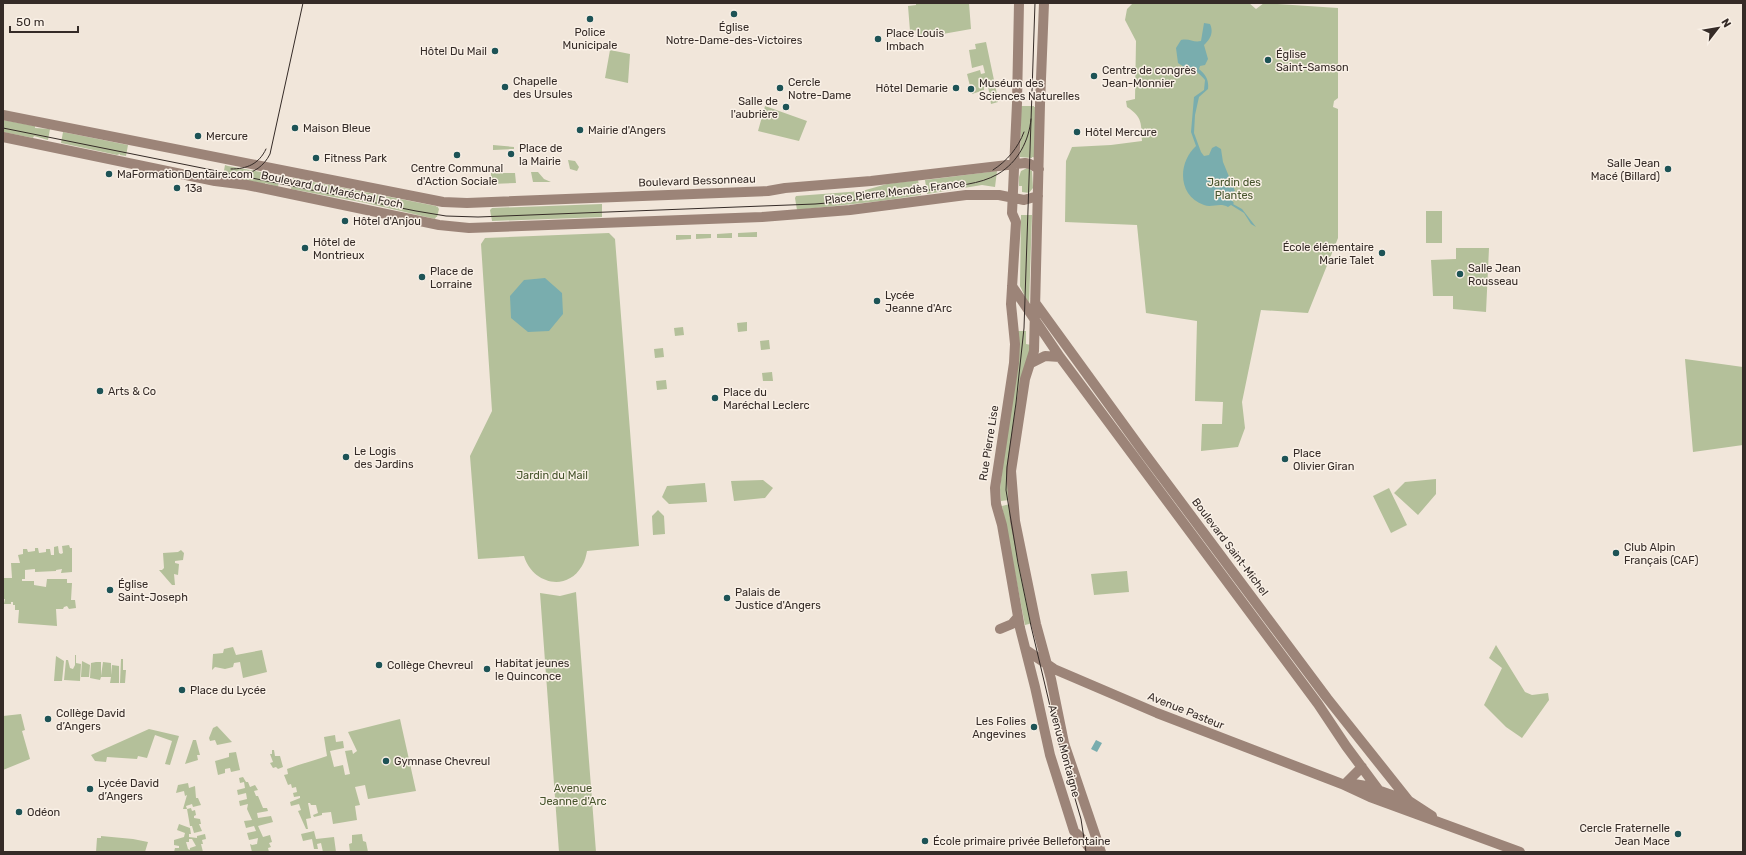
<svg xmlns="http://www.w3.org/2000/svg" width="1746" height="855" viewBox="0 0 1746 855" font-family="Rubik,sans-serif">
	<style>
		.green { fill: #b4c09a; fill-rule: evenodd }
		.water { fill: #79adae }
		.lines { fill: none; stroke-linecap: round; stroke-linejoin: round }
		.secondary { stroke: #9c8478; stroke-width: 10 }
		.tram { stroke: #352b27; stroke-width: 1 }
		.poi-dot { fill: #1d5356; stroke: #f9f0e6; stroke-width: 1.5 }
		.labels { text-anchor: middle; dominant-baseline: central; stroke-width: 3; stroke-linejoin: round; paint-order: stroke }
		.poi-label { font-size: 11px; fill: #352b27; stroke: #f9f0e6; text-anchor: start }
		.street-label { font-size: 11px; fill: #352b27; stroke: #f9f0e6 }
		.park-label { font-size: 11px; fill: #45532b; stroke: #f9f0e6 }
	</style>
	<rect width="100%" height="100%" fill="#f1e6da"/>
	<path class="green" d="M916,3H969L971,29L920,38L919,30L910,31L908,6L916,5Z
		M1133,3H1249L1256,9L1264,3L1338,8V98L1334,101L1333,107L1338,109V238L1308,313L1261,310L1242,402L1245,428L1238,447L1201,451L1202,424H1222L1223,402L1195,401L1197,321L1146,313L1137,225L1065,222L1066,161L1072,147L1111,145L1142,141C1141,124 1143,117 1127,107L1126,101L1135,99L1136,41L1125,20L1127,9Z
		M986,42L998,99V102L991,104L988,86L984,87V90L972,94L967,74L980,70L981,74L985,73L983,65L972,68L969,50L976,49L975,44Z
		M610,50L630,54L628,83L605,78Z
		M765,106L807,121L799,141L758,131Z
		M1021,106H1034V107H1037V158L1032,157V158L1020,157Z
		M3,120L35,126V128L50,129L48,140L34,136L33,138L3,132Z
		M63,132L128,145L126,156L120,155V154L117,155L61,143Z
		M493,145L514,147V149L493,150Z
		M568,160L575,161L579,167L577,171L570,169Z
		M225,165L228,166L272,174V175L280,176L278,187L265,183V184L228,177L226,175L223,176Z
		M1027,168L1032,171L1033,188L1029,193L1022,192V186H1019V177L1021,171Z
		M997,171L995,187L982,185L927,194L925,180Z
		M531,172H538L544,179L551,182H533Z
		M491,173H515L516,183L491,184Z
		M293,178L436,206V207L437,206L439,209L437,217H436L435,219L366,203L291,189Z
		M918,180L921,195L881,201L797,210L795,198L796,196L862,191L887,184Z
		M602,204V217L492,221L490,210L492,208Z
		M1426,211H1442V243H1426Z
		M1021,215H1032L1029,305L1020,286Z
		M757,232V237H738V233Z
		M609,233L615,239L639,546L587,551C586,556 585,561 582,566C566,593 532,583 524,556L478,559L470,456L492,411L481,244L485,238Z
		M732,233V238H717V234Z
		M696,234H711V238L696,239Z
		M676,235H691V239L676,240Z
		M1456,248H1489L1486,312L1453,309V296H1433L1431,260L1456,259Z
		M747,322V331L738,332L737,323Z
		M683,327L684,335L675,336L674,328Z
		M1018,331H1026V344L1031,345L1009,500L1001,501L1000,489Z
		M769,340L770,349L761,350L760,341Z
		M663,348L664,357L655,358L654,349Z
		M1685,359L1743,367V445L1693,452Z
		M772,372L773,381H763L762,373Z
		M666,380L667,389L657,390L656,381Z
		M1436,479V494L1418,515L1394,493L1405,482Z
		M763,480L773,488L765,498L734,501L731,481Z
		M705,483L707,502L669,504L662,497L667,486Z
		M1389,488L1407,525L1391,533L1373,496Z
		M1010,504L1033,623L1025,625L1002,506Z
		M658,510L664,516L665,534L653,535L652,516Z
		M69,545L70,548H72V572L61,573L62,569L56,570V571L35,572V569L25,570V579H22V581H34V585L46,587L47,579H67V583H72L71,600H75L76,608L69,609L67,606L64,607L63,609H56L57,626L18,623L19,610H15V605H13V602H11V604H4L5,599H3V578H12L11,563H20L18,555L23,554V549H27L28,552L35,551V548H38L39,553L46,552V549H50L51,555H54V547L58,546L59,553L61,554L63,553L62,546Z
		M181,550L184,553L183,560L175,561V563L179,564L178,575L174,574L175,585H172L159,570H162L164,568L163,553L178,552Z
		M1127,571L1129,592L1094,595L1091,574Z
		M576,592L596,852H559L540,593L560,596Z
		M1496,645L1525,692L1532,695L1548,693L1549,700L1522,738L1506,727L1484,705L1502,668L1489,658Z
		M233,647L236,655L262,650L267,672L243,678L240,662L234,663L233,667L225,669L215,667L212,670L213,654L223,653L224,649Z
		M75,655H76V663L81,664L80,681L64,680L66,660H68L70,668L73,669L75,665V675Z
		M56,656L64,661L62,681H54Z
		M121,659H123V670H126L125,683H120Z
		M82,661L90,665L89,677H81Z
		M96,662H101V676L103,662L111,663V675L112,665L119,666V683H110L111,677H101L100,680L90,678L91,663Z
		M21,714L25,730L22,731L30,759L3,770V716Z
		M400,719L416,791L368,799L365,785L355,787L360,805L355,806L357,820L333,824L331,812L322,813V815L314,817L313,815L318,813L316,805H311L310,803H308L311,818L306,819L308,829H306L298,811L301,810L299,804L291,806L290,802L300,798V796L294,797L293,793L297,792L296,787L292,788L291,784L288,785L284,775L288,774L287,769C301,764 315,760 327,756L324,737L335,735L336,742L343,741L344,748L330,751L334,767L343,765L345,775L350,774L345,751L352,750L353,754L357,751L348,732Z
		M217,726L232,742L217,745L215,740L210,741L209,738L213,728Z
		M149,729L179,736L170,765L165,764L172,741L155,735L147,758L138,756L137,759L107,757L106,762L95,761L91,755Z
		M193,740H196L200,755H197L198,760L185,764Z
		M272,750H274L275,756H280L283,767L278,769L276,767L273,768L270,763L273,762L270,754H272Z
		M236,752L240,770L231,772L230,768L225,769V773L218,775L215,761L229,757V753Z
		M243,777L246,782H248L250,787L255,785L258,790L254,791L256,796H258L263,808H267L268,811L257,813L258,818L271,816L273,822L258,826L263,837L270,835L272,842L269,843L271,847L268,848L269,852H252L250,844L252,845L257,844L258,838L249,840L247,833L256,831L254,826L246,828L244,821L252,820L247,809L248,804L240,806L239,801L247,799L246,793L238,795L237,790L245,788L244,782L240,783L239,778Z
		M188,783L189,788L195,786L196,798H198L201,805L193,807L192,804L186,806L187,809L191,808L192,811L195,810L196,815L194,816V818L200,819L201,824H199L202,831L194,833L192,826H190L187,809H183L187,795L185,796L184,791L176,793L178,785Z
		M179,824L190,828L191,834H189V837L197,838V836L205,834L206,839L202,840L203,844H201L203,852H174L175,848H179V846L174,845V840L184,837L185,833L177,830ZM189,839H192L196,846L190,848V850L188,849L186,842H189Z
		M314,831L316,839L334,837L336,852H323L321,843L317,844L318,849H314L312,839L303,841L301,834Z
		M362,834L363,841L366,842L368,852H350L349,844L352,843V835Z
		M101,836L133,839L148,842L145,852H96L97,838H101Z"/>
	<path class="water" d="M1204,23L1210,24C1214,33 1210,39 1204,45L1208,59L1205,65L1200,66L1199,69C1206,75 1209,80 1208,89L1199,97L1195,115L1194,133L1201,152L1204,156L1209,155L1212,148L1216,146L1221,149L1223,162L1235,191L1228,196L1234,203L1233,204L1242,209L1256,227L1251,224L1244,213L1231,205L1228,207C1220,202 1212,208 1204,205C1177,196 1178,162 1196,146L1191,132L1194,97L1204,90L1205,80C1195,67 1190,72 1178,63L1176,48L1181,40C1190,38 1193,43 1201,41Z
		M545,278L562,293L563,314L549,331L528,332L511,318L510,296L524,280Z
		M1096,740L1102,743L1097,752L1091,749Z"/>
	<g class="lines">
		<path class="secondary" d="M1019,3L1017,103L1012,213L1016,222L1011,304L1015,344L1014,363L995,488L996,504L1002,525L1020,628L1035,687L1050,755L1074,831L1085,842L1092,852
			M1044,3L1040,104L1034,351L1025,379L1011,471L1015,521L1036,624L1051,679L1064,743L1101,852
			M3,115L443,202L467,203L768,191L785,188L871,181L1025,163L1030,164L1039,169
			M3,137L215,181L247,185L439,225L469,228L762,217L850,210L966,195H999L1024,200L1038,196
			M1012,286L1060,357L1318,704L1346,746L1389,804
			M1036,304L1142,450L1327,698L1409,801
			M1031,363L1045,356L1060,357
			M1000,629L1012,624L1018,617
			M1026,650L1054,669L1157,713L1342,784L1370,797L1520,852
			M1346,783L1362,767
			M1348,783L1366,786L1409,801L1432,816"/>
		<path class="tram" d="M1035,3L1024,328L1016,403L1007,467L1006,490L1018,563L1031,626L1059,744L1081,819L1086,852
			M3,128L416,211L446,216L478,217L815,204C856,201 896,195 936,189C957,185 979,185 998,174C1018,162 1029,141 1031,119
			M231,169C247,169 259,164 266,149
			M993,170C1007,161 1018,148 1024,132
			M241,175C254,173 264,166 270,154L303,3"/>
	</g>
	<g class="poi-dot">
		<circle cx="734" cy="14" r="4"/>
		<circle cx="590" cy="19" r="4"/>
		<circle cx="878" cy="39" r="4"/>
		<circle cx="495" cy="51" r="4"/>
		<circle cx="1268" cy="60" r="4"/>
		<circle cx="1094" cy="76" r="4"/>
		<circle cx="505" cy="87" r="4"/>
		<circle cx="780" cy="88" r="4"/>
		<circle cx="956" cy="88" r="4"/>
		<circle cx="971" cy="89" r="4"/>
		<circle cx="786" cy="107" r="4"/>
		<circle cx="295" cy="128" r="4"/>
		<circle cx="580" cy="130" r="4"/>
		<circle cx="1077" cy="132" r="4"/>
		<circle cx="198" cy="136" r="4"/>
		<circle cx="511" cy="154" r="4"/>
		<circle cx="457" cy="155" r="4"/>
		<circle cx="316" cy="158" r="4"/>
		<circle cx="1668" cy="169" r="4"/>
		<circle cx="109" cy="174" r="4"/>
		<circle cx="177" cy="188" r="4"/>
		<circle cx="345" cy="221" r="4"/>
		<circle cx="305" cy="248" r="4"/>
		<circle cx="1382" cy="253" r="4"/>
		<circle cx="1460" cy="274" r="4"/>
		<circle cx="422" cy="277" r="4"/>
		<circle cx="877" cy="301" r="4"/>
		<circle cx="100" cy="391" r="4"/>
		<circle cx="715" cy="398" r="4"/>
		<circle cx="346" cy="457" r="4"/>
		<circle cx="1285" cy="459" r="4"/>
		<circle cx="1616" cy="553" r="4"/>
		<circle cx="110" cy="590" r="4"/>
		<circle cx="727" cy="598" r="4"/>
		<circle cx="379" cy="665" r="4"/>
		<circle cx="487" cy="669" r="4"/>
		<circle cx="182" cy="690" r="4"/>
		<circle cx="48" cy="719" r="4"/>
		<circle cx="1034" cy="727" r="4"/>
		<circle cx="386" cy="761" r="4"/>
		<circle cx="90" cy="789" r="4"/>
		<circle cx="19" cy="812" r="4"/>
		<circle cx="1678" cy="834" r="4"/>
		<circle cx="925" cy="841" r="4"/>
	</g>
	<g class="labels">
		<g class="poi-label">
			<text x="734" y="27" text-anchor="middle">Église<tspan x="734" dy="13">Notre-Dame-des-Victoires</tspan></text>
			<text x="590" y="32" text-anchor="middle">Police<tspan x="590" dy="13">Municipale</tspan></text>
			<text x="886" y="33">Place Louis<tspan x="886" dy="13">Imbach</tspan></text>
			<text x="487" y="51" text-anchor="end">Hôtel Du Mail</text>
			<text x="1276" y="54">Église<tspan x="1276" dy="13">Saint-Samson</tspan></text>
			<text x="1102" y="70">Centre de congrès<tspan x="1102" dy="13">Jean-Monnier</tspan></text>
			<text x="513" y="81">Chapelle<tspan x="513" dy="13">des Ursules</tspan></text>
			<text x="788" y="82">Cercle<tspan x="788" dy="13">Notre-Dame</tspan></text>
			<text x="979" y="83">Muséum des<tspan x="979" dy="13">Sciences Naturelles</tspan></text>
			<text x="948" y="88" text-anchor="end">Hôtel Demarie</text>
			<text x="778" y="101" text-anchor="end">Salle de<tspan x="778" dy="13">l'aubrière</tspan></text>
			<text x="303" y="128">Maison Bleue</text>
			<text x="588" y="130">Mairie d'Angers</text>
			<text x="1085" y="132">Hôtel Mercure</text>
			<text x="206" y="136">Mercure</text>
			<text x="519" y="148">Place de<tspan x="519" dy="13">la Mairie</tspan></text>
			<text x="324" y="158">Fitness Park</text>
			<text x="1660" y="163" text-anchor="end">Salle Jean<tspan x="1660" dy="13">Macé (Billard)</tspan></text>
			<text x="457" y="168" text-anchor="middle">Centre Communal<tspan x="457" dy="13">d'Action Sociale</tspan></text>
			<text x="117" y="174">MaFormationDentaire.com</text>
			<text x="185" y="188">13a</text>
			<text x="353" y="221">Hôtel d'Anjou</text>
			<text x="313" y="242">Hôtel de<tspan x="313" dy="13">Montrieux</tspan></text>
			<text x="1374" y="247" text-anchor="end">École élémentaire<tspan x="1374" dy="13">Marie Talet</tspan></text>
			<text x="1468" y="268">Salle Jean<tspan x="1468" dy="13">Rousseau</tspan></text>
			<text x="430" y="271">Place de<tspan x="430" dy="13">Lorraine</tspan></text>
			<text x="885" y="295">Lycée<tspan x="885" dy="13">Jeanne d'Arc</tspan></text>
			<text x="108" y="391">Arts &amp; Co</text>
			<text x="723" y="392">Place du<tspan x="723" dy="13">Maréchal Leclerc</tspan></text>
			<text x="354" y="451">Le Logis<tspan x="354" dy="13">des Jardins</tspan></text>
			<text x="1293" y="453">Place<tspan x="1293" dy="13">Olivier Giran</tspan></text>
			<text x="1624" y="547">Club Alpin<tspan x="1624" dy="13">Français (CAF)</tspan></text>
			<text x="118" y="584">Église<tspan x="118" dy="13">Saint-Joseph</tspan></text>
			<text x="735" y="592">Palais de<tspan x="735" dy="13">Justice d'Angers</tspan></text>
			<text x="495" y="663">Habitat jeunes<tspan x="495" dy="13">le Quinconce</tspan></text>
			<text x="387" y="665">Collège Chevreul</text>
			<text x="190" y="690">Place du Lycée</text>
			<text x="56" y="713">Collège David<tspan x="56" dy="13">d’Angers</tspan></text>
			<text x="1026" y="721" text-anchor="end">Les Folies<tspan x="1026" dy="13">Angevines</tspan></text>
			<text x="394" y="761">Gymnase Chevreul</text>
			<text x="98" y="783">Lycée David<tspan x="98" dy="13">d’Angers</tspan></text>
			<text x="27" y="812">Odéon</text>
			<text x="1670" y="828" text-anchor="end">Cercle Fraternelle<tspan x="1670" dy="13">Jean Mace</tspan></text>
			<text x="933" y="841">École primaire privée Bellefontaine</text>
		</g>
		<g class="street-label">
			<text transform="translate(697 181) rotate(-2)">Boulevard Bessonneau</text>
			<text transform="translate(332 190) rotate(12)">Boulevard du Maréchal Foch</text>
			<text transform="translate(895 192) rotate(-7)">Place Pierre Mendès France</text>
			<text transform="translate(989 443) rotate(-81)">Rue Pierre Lise</text>
			<text transform="translate(1230 547) rotate(53)">Boulevard Saint-Michel</text>
			<text transform="translate(1186 711) rotate(22)">Avenue Pasteur</text>
			<text transform="translate(1064 751) rotate(75)">Avenue Montaigne</text>
		</g>
		<g class="park-label">
			<text x="1234" y="182">Jardin des<tspan x="1234" dy="13">Plantes</tspan></text>
			<text x="552" y="475">Jardin du Mail</text>
			<text x="573" y="788">Avenue<tspan x="573" dy="13">Jeanne d'Arc</tspan></text>
		</g>
	</g>
	<rect width="1746" height="855" fill="none" stroke="#352b27" stroke-width="8"/>
	<g transform="translate(1718 28) rotate(59)" stroke="#f9f0e6" stroke-width="3" paint-order="stroke">
	<path d="M0-3L7 15L0 10L-7 15Z" fill="#352b27"/>
	<text y="-6" font-size="11" font-weight="bold" text-anchor="middle" fill="#352b27">N</text>
	</g>
	<path d="M10 26v6h68v-6" fill="none" stroke="#352b27" stroke-width="2"/>
	<text x="16" y="26" font-size="12" fill="#352b27" stroke="#f9f0e6" stroke-width="3" paint-order="stroke">50 m</text>
</svg>
